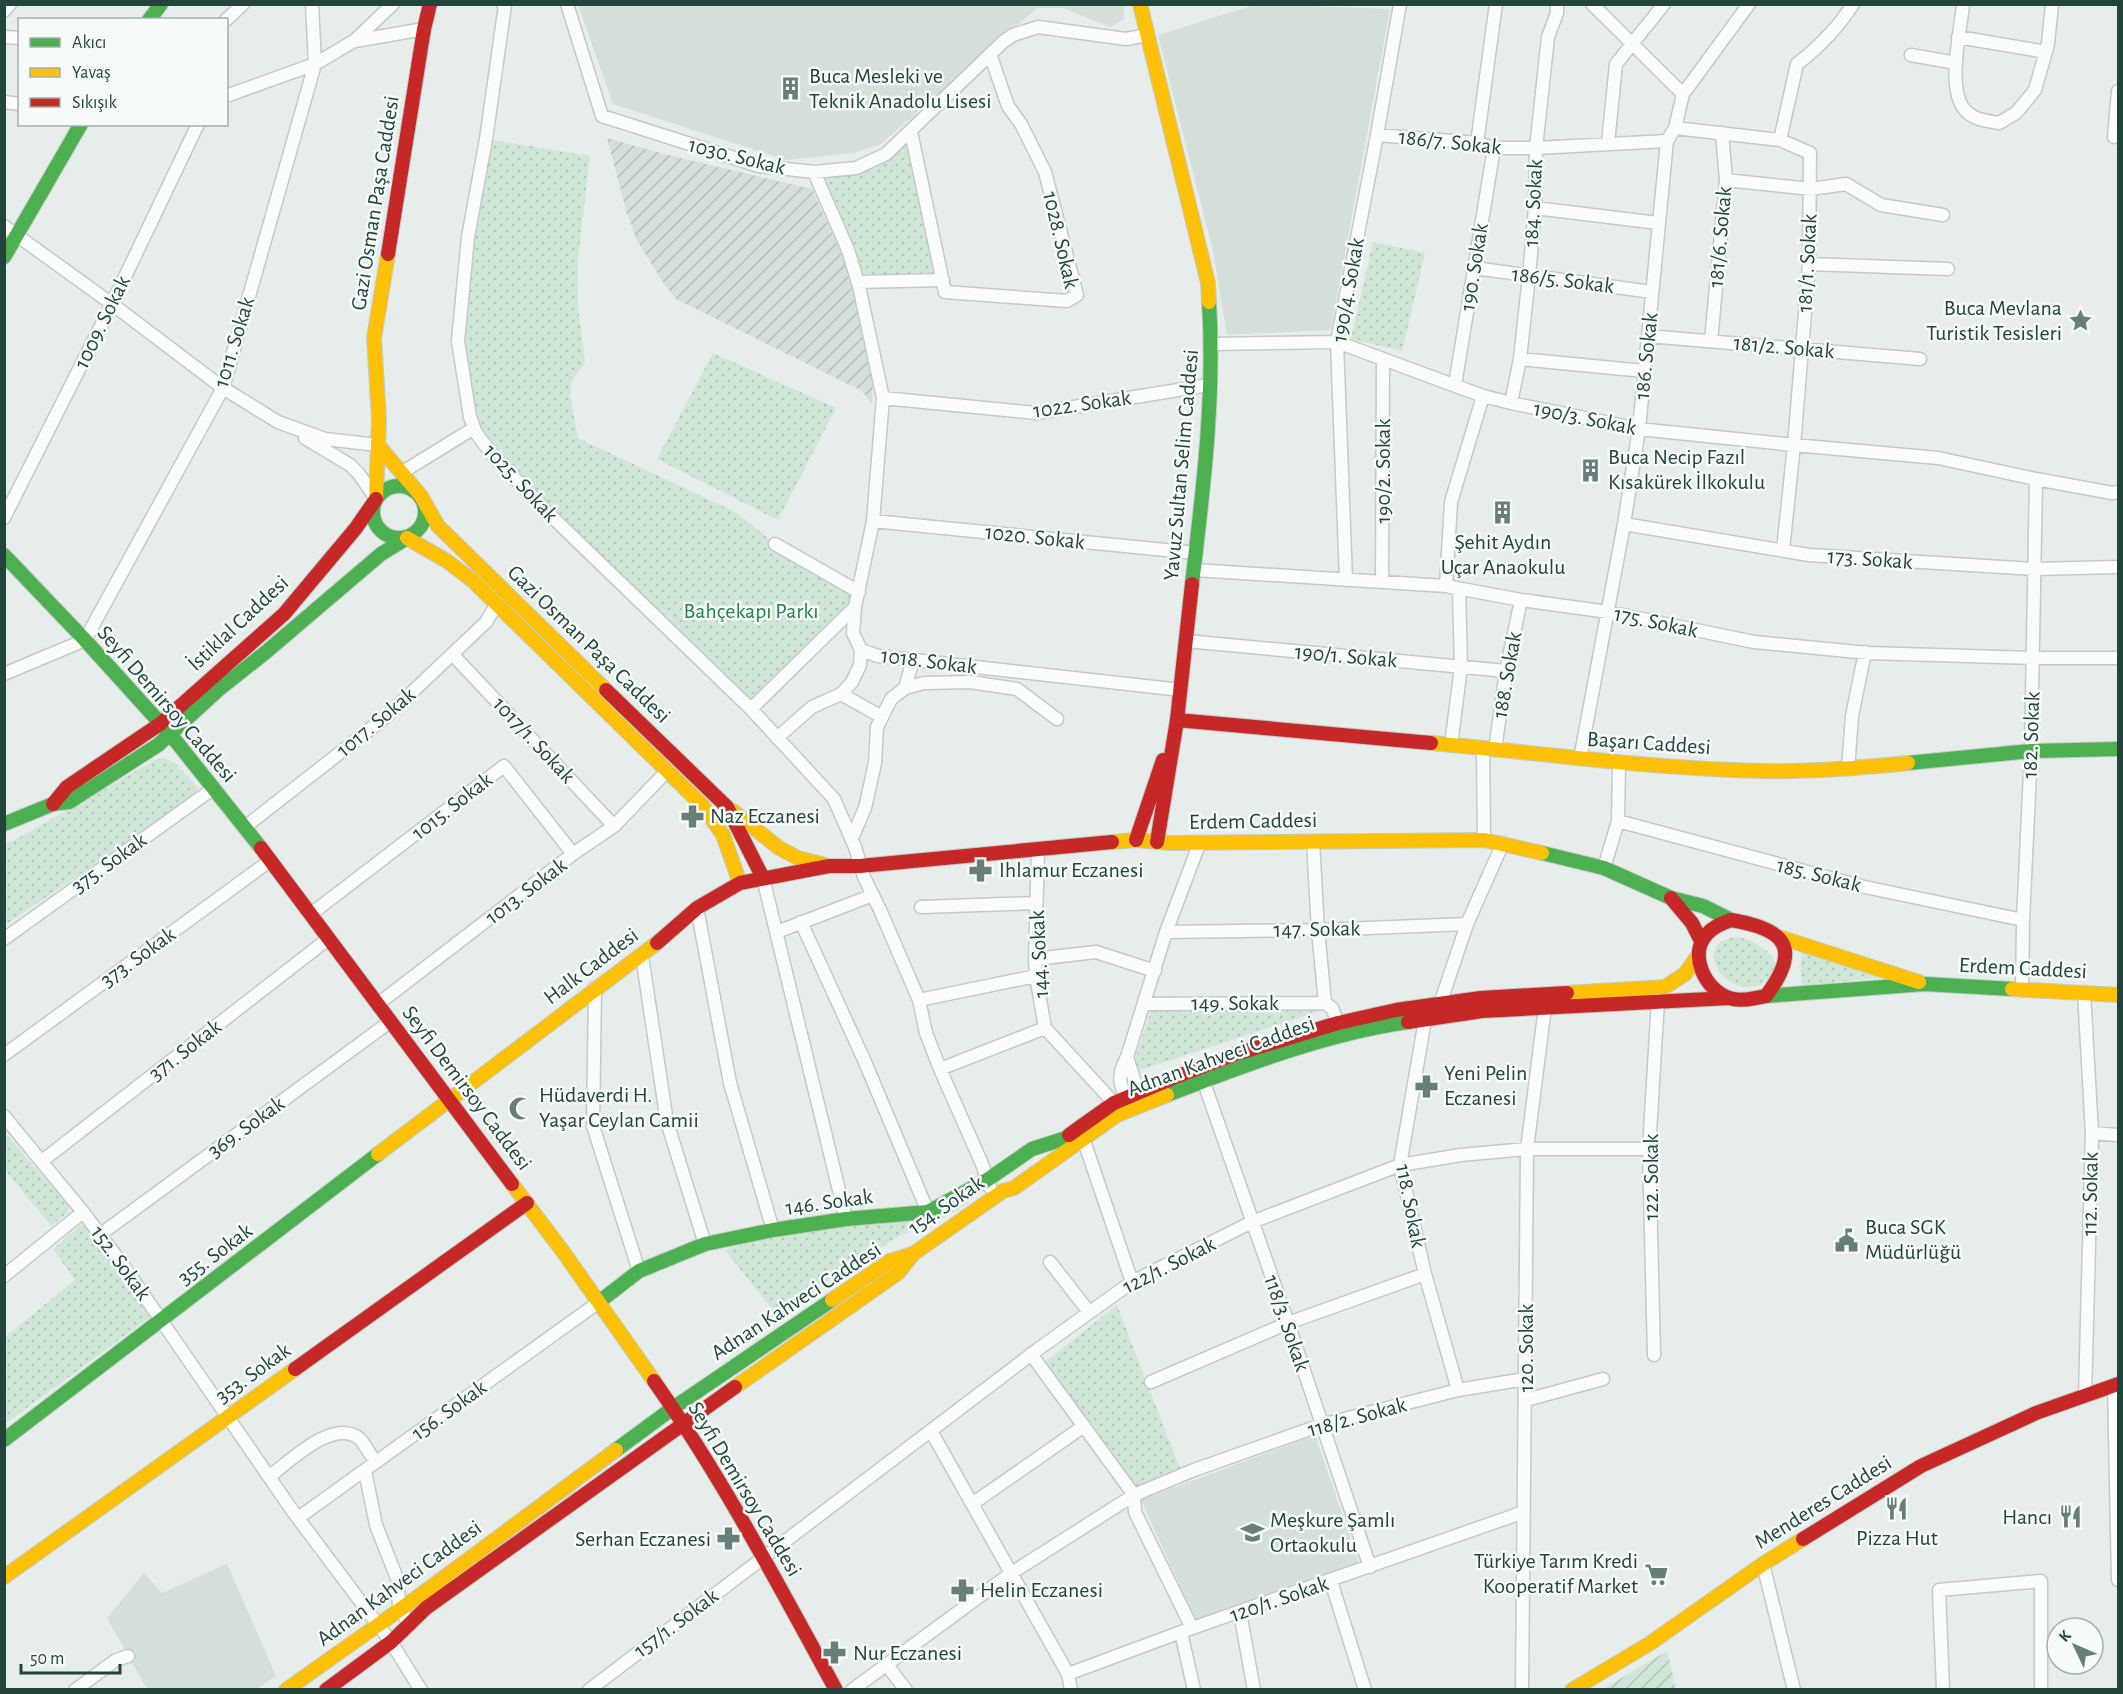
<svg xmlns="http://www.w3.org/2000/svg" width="2123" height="1694" viewBox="0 0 2123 1694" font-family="'Alegreya Sans',sans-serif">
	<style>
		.built { fill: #d5e0da }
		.industrial { fill: url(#industrial-furrows) }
		.grass { fill: url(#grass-dots) }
		.garden { fill: url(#garden-furrows) }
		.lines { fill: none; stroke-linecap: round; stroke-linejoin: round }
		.street-casing { stroke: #c4cac8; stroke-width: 15 }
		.fast-casing { stroke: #c2cbc7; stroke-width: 16 }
		.slow-casing { stroke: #c2cbc7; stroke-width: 16 }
		.jam-casing { stroke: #c2cbc7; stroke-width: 16 }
		.street { stroke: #fbfcfc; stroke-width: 12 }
		.fast { stroke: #4caf50; stroke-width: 14 }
		.slow { stroke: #ffc107; stroke-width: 14 }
		.jam { stroke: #c62828; stroke-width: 14 }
		.labels { text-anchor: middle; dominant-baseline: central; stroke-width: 5; stroke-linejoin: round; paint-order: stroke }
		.poi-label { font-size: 22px; fill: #22443b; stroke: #f6fbf9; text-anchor: start }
		.street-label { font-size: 22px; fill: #22443b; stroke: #f6fbf9 }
		.park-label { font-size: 22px; fill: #287f4a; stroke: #f6fbf9 }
	</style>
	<defs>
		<pattern id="industrial-furrows" width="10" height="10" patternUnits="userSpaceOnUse" patternTransform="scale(1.5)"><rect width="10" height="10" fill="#d5e0da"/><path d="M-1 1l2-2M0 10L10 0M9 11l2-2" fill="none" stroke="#b7c1bc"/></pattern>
		<pattern id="grass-dots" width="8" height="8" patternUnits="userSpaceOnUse" patternTransform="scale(1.5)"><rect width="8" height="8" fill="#d0e7d7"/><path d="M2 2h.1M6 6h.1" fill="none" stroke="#b2c7b9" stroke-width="1.8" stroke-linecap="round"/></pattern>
		<pattern id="garden-furrows" width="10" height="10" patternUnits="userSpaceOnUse" patternTransform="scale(1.5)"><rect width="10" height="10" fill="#d0e7d7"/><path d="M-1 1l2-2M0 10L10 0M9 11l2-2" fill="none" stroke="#b2c7b9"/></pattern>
	</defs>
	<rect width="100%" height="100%" fill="#e7edea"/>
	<path class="built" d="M1124,4V19L1111,27L1063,8H1037L881,144L854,153L786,160L613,104L578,5Z
		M1258,4L1390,9L1331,330L1227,335L1213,251L1158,35Z
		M1315,1435L1360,1566L1196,1621L1141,1500Z
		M227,1564L276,1676L257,1689H147L107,1618L144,1573L162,1593Z"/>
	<path class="industrial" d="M607,138L664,154L812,189L845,262L873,374L872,404L862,391L676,299L665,285L637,241L626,210Z"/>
	<path class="grass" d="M911,132L943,280L858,282L814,172L856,168Z
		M486,139L590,156L578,257V307L585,363L571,382L570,395L578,438L737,513L775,544L859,592L855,607L751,709L495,458L470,417L458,341Z
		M1373,242L1425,253L1402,351L1351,339Z
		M713,353L836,408L778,520L657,459Z
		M165,758L176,764L198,788L190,800L5,925V843L15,840L155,760Z
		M1739,937C1755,941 1792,960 1767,980C1748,996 1717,982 1714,958C1712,942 1727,938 1739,937Z
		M1801,949L1884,977L1801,986Z
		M1151,1011H1320L1140,1070L1134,1062Z
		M5,1133L68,1205V1212L51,1226L5,1170Z
		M960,1198H971L967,1204L944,1218L899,1236L775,1313L725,1250L757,1240L844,1227L926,1220L941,1214Z
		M88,1219L157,1312L5,1424V1337L75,1280L53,1249Z
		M1117,1305L1180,1469L1136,1490L1045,1362Z"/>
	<path class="garden" d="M1667,1651L1676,1689H1603Z"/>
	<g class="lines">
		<defs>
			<path id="street" d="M503,4L505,5L486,139L468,237L458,341L470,417L476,433L495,458L546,511L751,709L834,799L855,847L864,877L881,912L919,1000L926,1033L940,1069L982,1164L990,1187
				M567,4L602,116L759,166L814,172L856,168L886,154L1003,42L1013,35L1038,27L1126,39L1148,35
				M1592,4L1683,94
				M1963,4C1961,30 1946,89 1965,110C1974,120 1987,121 1999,123L2016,113L2035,90L2048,44L2052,4
				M4,11L10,4
				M226,20L243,4
				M4,37L20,38
				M1958,37L2046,52
				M355,41L424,29
				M1911,55L1956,63
				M226,96L315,64L354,41L393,4
				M4,102L20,104
				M1675,128L1780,140L1810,153L1809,264L1794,445L1783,550
				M911,132L945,292L1067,301L1077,295L1045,172L1021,124L1008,106L990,54
				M1377,135L1477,143L1494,148H1536L1667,141
				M2114,137L2118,91
				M1780,140L1797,64C1819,47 1838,28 1853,4
				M1477,143L1496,4
				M1608,143L1616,64L1664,4
				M814,172L848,250L859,286L883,398L873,521L855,607L853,633L861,650L878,656L1181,690
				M1726,180L1811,189L1846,184L1881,205L1943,215
				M1535,208L1658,223
				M4,226L112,304L223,388L278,422L325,439L378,445
				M1809,264L1948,269
				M1474,268L1652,292
				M858,282L943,280
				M1648,336L1920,359
				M1711,341L1726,180L1722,133
				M1212,344L1337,342L1483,396L1511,403L1639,429L1794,445L1938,458L2036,479L2112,493L2118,492
				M1520,359L1644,371
				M1455,385L1494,148
				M883,398L1036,413L1209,385
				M1511,403L1520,359L1529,276L1535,208L1536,148L1548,37L1557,13V4
				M305,438L350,465L359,474L376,499
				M401,473L474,428
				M4,518L112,304L198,124
				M873,521L1196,553
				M1624,524L1809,555L2034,569L2118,567
				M775,544L859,592
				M1194,570L1446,586L1521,600L1608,612L1754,642L1868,653L2034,658H2118
				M1346,580L1337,342L1377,135L1400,4
				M1382,582L1383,359
				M1446,586L1451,502L1483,396
				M1186,641L1506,671
				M453,655L614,826
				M4,674L85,640L223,388L315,64L312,4
				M905,688L913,660
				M841,694L882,717
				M751,709L855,607
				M777,738L812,707L841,694L852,682L860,665L861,650
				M1451,745L1461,667L1459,589
				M1483,748L1484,840
				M1495,750L1506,671L1521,600
				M1580,759L1624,524L1639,429L1667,141L1675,128L1683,94L1749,4
				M1848,769L1852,716L1865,652
				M1618,821L1860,886L2023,920
				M245,827L387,716L486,622L497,604
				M852,838L865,808L875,763L877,727L891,699L905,688L924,683L970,682L1017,689L1057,719
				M1313,841L1318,930L1325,1003L1332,1008L1338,1023
				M1038,849L1035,959L1036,976L1045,1028L1114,1103
				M1604,868L1618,821L1619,763
				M763,878L846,1219
				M921,907L1036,903
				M697,908L730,1083L773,1230
				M311,914L504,766L573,854
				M801,922L865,1062L928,1212
				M777,932L873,895
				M1166,932L1318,930L1467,924
				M4,939L214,788
				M642,956L667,1122L705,1244
				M1035,959L1096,952L1155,971
				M595,988L593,1126L639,1271
				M2022,990L2023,920L2031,751L2036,479
				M2084,992L2092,1133L2085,1396
				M919,1000L1036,976
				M378,1004L573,854L614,826L667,771
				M1144,1004L1325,1003
				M4,1055L271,860
				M1127,1057L1140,1098
				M940,1069L1045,1028
				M1203,1080L1288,1323L1370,1567
				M1128,1105C1120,1083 1116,1078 1127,1057L1166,932L1200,842
				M4,1116L83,1212L123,1265L294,1513L391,1642L421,1690
				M2092,1133L2118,1135
				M1083,1138L1132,1282
				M42,1161L328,939
				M101,1234L391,1021
				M1050,1262L1089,1312
				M4,1276L83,1212
				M1031,1354L1134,1495L1135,1512L1192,1628
				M1654,1355L1649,1149L1658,1000
				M1151,1382L1288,1323L1425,1274
				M2114,1385L2118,1580
				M1458,1390L1425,1274L1400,1165L1425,1020L1440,1004L1467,924L1503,843
				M1526,1400L1603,1379
				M931,1431L1068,1674L1071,1690
				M365,1471L376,1525L398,1581L399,1608L410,1624
				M269,1477C290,1461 334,1417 360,1439C364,1443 367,1450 371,1455
				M972,1504L1084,1426
				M298,1518L599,1302
				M1763,1564L1794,1690
				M1331,1581L1365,1690
				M1240,1613L1254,1690
				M1181,1632L1194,1690
				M886,1664L906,1690
				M1068,1674L1181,1632L1524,1512
				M75,1690L116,1660L128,1656
				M589,1690L1037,1350L1132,1282L1252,1222L1400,1165L1461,1155L1527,1149H1649
				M852,1690L1010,1574L1134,1495L1194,1470L1321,1425L1458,1390L1525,1379
				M1522,1690L1527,1149L1545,1007
				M1943,1690L1939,1590L2041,1581V1690"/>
			<path id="fast" d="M149,20L161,4
				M4,257L81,124
				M373 512a26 26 0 1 1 52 0a26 26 0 1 1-52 0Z
				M4,555L85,640L171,735L261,848
				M1192,584C1203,491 1215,396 1209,302
				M1908,763L2031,751L2118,749
				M4,824L53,804L69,802L158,745L218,690L266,652L381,554L407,538
				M1542,853L1604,868L1671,898L1703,906L1731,920
				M1766,996L1925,984L2012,989
				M1167,1095C1242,1066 1328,1033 1408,1022
				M599,1302L639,1271L705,1244L773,1230L846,1219L928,1212L987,1180L1032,1149L1063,1139
				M4,1440L378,1154
				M616,1450L673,1408L832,1300"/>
			<path id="slow" d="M1140,4L1208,283L1209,302
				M378,445L421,496L438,526L606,690
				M376,499L379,419L374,338L388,254
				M407,538L447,561L473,581L703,806L723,835L740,883
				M1431,743C1542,753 1652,769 1763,771C1811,772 1860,768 1908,763
				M733,811L779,848L798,858L825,865
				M1112,842L1136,840L1170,843L1484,840L1542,853
				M1779,937L1919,982
				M2012,989L2118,995
				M1567,993L1665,987L1685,974L1699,954
				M378,1154L657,943
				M512,1184L564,1253L654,1381
				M832,1300L890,1261L913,1254
				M735,1387L898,1273L913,1254L1003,1191L1014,1188L1117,1115L1167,1095
				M4,1577L295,1369
				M286,1690L419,1596L616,1450
				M1572,1690L1649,1644L1763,1564L1803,1539"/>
			<path id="jam" d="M388,254L424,29L430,4
				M606,690L727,807L763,878
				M1177,720L1431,743
				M53,804L67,787L160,724L284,614L356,528L376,499
				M1136,840L1163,760
				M1157,842L1177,720L1192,584
				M261,848L512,1184
				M1671,898L1692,923L1701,941
				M1731,920C1786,929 1802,948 1766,996C1754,998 1741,1002 1729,998C1705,990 1688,954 1707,934C1713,927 1722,923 1731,920Z
				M657,943L697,908L740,883L829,866H860L1112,842
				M1408,1022L1482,1011L1729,998
				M1069,1135L1114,1103L1173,1078L1236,1054L1338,1023L1396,1010L1481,998L1567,993
				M295,1369L527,1203
				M654,1381C723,1479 779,1586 836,1690
				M1803,1539L1921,1466L2036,1413L2118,1384
				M326,1690L391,1642L426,1608L735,1387"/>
		</defs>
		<use href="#street" class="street-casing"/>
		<use href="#fast" class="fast-casing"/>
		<use href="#slow" class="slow-casing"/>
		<use href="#jam" class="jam-casing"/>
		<use href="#street" class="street"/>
		<use href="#fast" class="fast"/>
		<use href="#slow" class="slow"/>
		<use href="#jam" class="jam"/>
	</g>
	<defs>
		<symbol id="building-bare" viewBox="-9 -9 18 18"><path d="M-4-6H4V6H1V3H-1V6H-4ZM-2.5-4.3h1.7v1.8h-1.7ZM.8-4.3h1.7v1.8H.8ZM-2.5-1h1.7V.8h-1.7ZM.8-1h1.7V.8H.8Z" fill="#677f78" stroke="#f6fbf9" stroke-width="2.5" paint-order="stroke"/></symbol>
		<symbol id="sight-bare" viewBox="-9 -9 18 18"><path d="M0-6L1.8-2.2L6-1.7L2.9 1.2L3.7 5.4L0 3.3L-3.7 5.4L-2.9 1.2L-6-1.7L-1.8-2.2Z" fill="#677f78" stroke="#f6fbf9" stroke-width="2.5" paint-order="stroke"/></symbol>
		<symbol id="pharmacy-bare" viewBox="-9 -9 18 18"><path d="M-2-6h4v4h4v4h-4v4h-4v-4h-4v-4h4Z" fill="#677f78" stroke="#f6fbf9" stroke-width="2.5" paint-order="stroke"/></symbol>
		<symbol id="mosque-bare" viewBox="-9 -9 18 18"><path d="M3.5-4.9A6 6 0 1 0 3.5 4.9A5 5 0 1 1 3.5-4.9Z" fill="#677f78" stroke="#f6fbf9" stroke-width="2.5" paint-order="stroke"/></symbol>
		<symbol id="civic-bare" viewBox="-9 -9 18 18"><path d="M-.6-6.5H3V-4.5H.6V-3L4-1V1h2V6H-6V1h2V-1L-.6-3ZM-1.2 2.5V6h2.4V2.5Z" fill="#677f78" stroke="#f6fbf9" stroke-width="2.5" paint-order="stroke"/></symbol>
		<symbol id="restaurant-bare" viewBox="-9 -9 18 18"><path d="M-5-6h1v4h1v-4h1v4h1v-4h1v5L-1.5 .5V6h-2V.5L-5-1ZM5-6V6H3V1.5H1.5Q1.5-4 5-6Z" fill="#677f78" stroke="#f6fbf9" stroke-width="2.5" paint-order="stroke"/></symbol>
		<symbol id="school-bare" viewBox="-9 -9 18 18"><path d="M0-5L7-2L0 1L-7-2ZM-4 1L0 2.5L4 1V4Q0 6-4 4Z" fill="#677f78" stroke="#f6fbf9" stroke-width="2.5" paint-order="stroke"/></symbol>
		<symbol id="supermarket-bare" viewBox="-9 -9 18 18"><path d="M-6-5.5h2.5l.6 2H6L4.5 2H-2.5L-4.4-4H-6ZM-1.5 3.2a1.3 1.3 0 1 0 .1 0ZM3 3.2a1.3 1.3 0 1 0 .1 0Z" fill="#677f78" stroke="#f6fbf9" stroke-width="2.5" paint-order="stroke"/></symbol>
	</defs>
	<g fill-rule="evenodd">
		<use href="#building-bare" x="774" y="72" width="33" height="33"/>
		<use href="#sight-bare" x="2064" y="304" width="33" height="33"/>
		<use href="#building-bare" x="1574" y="454" width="33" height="33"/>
		<use href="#building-bare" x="1486" y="496" width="33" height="33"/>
		<use href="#pharmacy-bare" x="676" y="800" width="33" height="33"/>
		<use href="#pharmacy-bare" x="964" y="854" width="33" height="33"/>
		<use href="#pharmacy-bare" x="1410" y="1070" width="33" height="33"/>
		<use href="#mosque-bare" x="504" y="1092" width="33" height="33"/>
		<use href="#civic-bare" x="1830" y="1224" width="33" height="33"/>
		<use href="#restaurant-bare" x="1880" y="1492" width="33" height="33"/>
		<use href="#restaurant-bare" x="2054" y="1500" width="33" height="33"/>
		<use href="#school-bare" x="1236" y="1516" width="33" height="33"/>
		<use href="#pharmacy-bare" x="712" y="1522" width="33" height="33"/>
		<use href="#supermarket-bare" x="1640" y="1558" width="33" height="33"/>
		<use href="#pharmacy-bare" x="946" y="1574" width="33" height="33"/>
		<use href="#pharmacy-bare" x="818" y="1636" width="33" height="33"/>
	</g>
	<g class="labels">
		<g class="poi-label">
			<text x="809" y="76">Buca Mesleki ve<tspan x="809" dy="25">Teknik Anadolu Lisesi</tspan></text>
			<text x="2062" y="308" text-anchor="end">Buca Mevlana<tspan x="2062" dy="25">Turistik Tesisleri</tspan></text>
			<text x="1608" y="457">Buca Necip Fazıl<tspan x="1608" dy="25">Kısakürek İlkokulu</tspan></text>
			<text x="1503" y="542" text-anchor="middle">Şehit Aydın<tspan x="1503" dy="25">Uçar Anaokulu</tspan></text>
			<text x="710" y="816">Naz Eczanesi</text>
			<text x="999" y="870">Ihlamur Eczanesi</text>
			<text x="1444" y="1073">Yeni Pelin<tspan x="1444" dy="25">Eczanesi</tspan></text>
			<text x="539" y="1095">Hüdaverdi H.<tspan x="539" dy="25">Yaşar Ceylan Camii</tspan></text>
			<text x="1865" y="1227">Buca SGK<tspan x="1865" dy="25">Müdürlüğü</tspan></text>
			<text x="2052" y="1517" text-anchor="end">Hancı</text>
			<text x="1270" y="1520">Meşkure Şamlı<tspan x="1270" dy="25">Ortaokulu</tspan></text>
			<text x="1897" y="1538" text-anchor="middle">Pizza Hut</text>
			<text x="711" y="1539" text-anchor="end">Serhan Eczanesi</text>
			<text x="1638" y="1561" text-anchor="end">Türkiye Tarım Kredi<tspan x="1638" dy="25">Kooperatif Market</tspan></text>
			<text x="980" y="1590">Helin Eczanesi</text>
			<text x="853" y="1653">Nur Eczanesi</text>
		</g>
		<g class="street-label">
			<text transform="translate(1450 142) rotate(6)">186/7. Sokak</text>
			<text transform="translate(737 156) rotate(14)">1030. Sokak</text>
			<text transform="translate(375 203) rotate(-81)">Gazi Osman Paşa Caddesi</text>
			<text transform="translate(1533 203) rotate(-87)">184. Sokak</text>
			<text transform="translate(1720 237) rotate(-85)">181/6. Sokak</text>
			<text transform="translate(1061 240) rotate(77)">1028. Sokak</text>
			<text transform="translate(1807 263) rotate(-87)">181/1. Sokak</text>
			<text transform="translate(1474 267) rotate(-81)">190. Sokak</text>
			<text transform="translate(1563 280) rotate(7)">186/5. Sokak</text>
			<text transform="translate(1348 290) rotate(-80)">190/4. Sokak</text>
			<text transform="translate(102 322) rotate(-64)">1009. Sokak</text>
			<text transform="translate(234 342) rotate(-73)">1011. Sokak</text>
			<text transform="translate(1784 347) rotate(5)">181/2. Sokak</text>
			<text transform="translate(1646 356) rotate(-84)">186. Sokak</text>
			<text transform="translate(1082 404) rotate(-8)">1022. Sokak</text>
			<text transform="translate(1585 418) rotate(11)">190/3. Sokak</text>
			<text transform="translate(1181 465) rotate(-85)">Yavuz Sultan Selim Caddesi</text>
			<text transform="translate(1383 471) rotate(-90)">190/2. Sokak</text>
			<text transform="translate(521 483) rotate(47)">1025. Sokak</text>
			<text transform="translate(1035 537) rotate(6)">1020. Sokak</text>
			<text transform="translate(1870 559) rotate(4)">173. Sokak</text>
			<text transform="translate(1656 622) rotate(12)">175. Sokak</text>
			<text transform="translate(238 623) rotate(-43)">İstiklal Caddesi</text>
			<text transform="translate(589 644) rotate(44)">Gazi Osman Paşa Caddesi</text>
			<text transform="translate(1346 656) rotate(5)">190/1. Sokak</text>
			<text transform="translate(929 661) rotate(7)">1018. Sokak</text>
			<text transform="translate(1507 675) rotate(-80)">188. Sokak</text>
			<text transform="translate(167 704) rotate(49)">Seyfi Demirsoy Caddesi</text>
			<text transform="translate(376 722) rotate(-40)">1017. Sokak</text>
			<text transform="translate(2031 735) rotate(-88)">182. Sokak</text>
			<text transform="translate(534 740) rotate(47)">1017/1. Sokak</text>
			<text transform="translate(1649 743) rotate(4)">Başarı Caddesi</text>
			<text transform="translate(452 806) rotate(-38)">1015. Sokak</text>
			<text transform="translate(1253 821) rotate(-1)">Erdem Caddesi</text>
			<text transform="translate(109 863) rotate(-36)">375. Sokak</text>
			<text transform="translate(1819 875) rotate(14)">185. Sokak</text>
			<text transform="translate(526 891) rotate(-37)">1013. Sokak</text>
			<text transform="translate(1317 929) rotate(-1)">147. Sokak</text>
			<text transform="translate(1039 954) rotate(-93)">144. Sokak</text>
			<text transform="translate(138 957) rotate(-36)">373. Sokak</text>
			<text transform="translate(591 966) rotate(-37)">Halk Caddesi</text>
			<text transform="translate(2023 968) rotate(3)">Erdem Caddesi</text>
			<text x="1235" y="1003">149. Sokak</text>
			<text transform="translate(185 1050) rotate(-38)">371. Sokak</text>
			<text transform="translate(1221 1056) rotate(-20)">Adnan Kahveci Caddesi</text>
			<text transform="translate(467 1088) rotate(53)">Seyfi Demirsoy Caddesi</text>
			<text transform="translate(246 1127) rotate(-36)">369. Sokak</text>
			<text transform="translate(1651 1177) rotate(-90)">122. Sokak</text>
			<text transform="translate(2090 1194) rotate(-89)">112. Sokak</text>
			<text transform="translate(829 1202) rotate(-8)">146. Sokak</text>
			<text transform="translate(946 1205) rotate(-35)">154. Sokak</text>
			<text transform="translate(1411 1206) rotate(79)">118. Sokak</text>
			<text transform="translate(215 1254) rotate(-37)">355. Sokak</text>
			<text transform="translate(121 1263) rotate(54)">152. Sokak</text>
			<text transform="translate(1169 1265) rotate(-27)">122/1. Sokak</text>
			<text transform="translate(796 1301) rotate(-33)">Adnan Kahveci Caddesi</text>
			<text transform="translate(1287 1323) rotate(71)">118/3. Sokak</text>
			<text transform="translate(1526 1348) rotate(-90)">120. Sokak</text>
			<text transform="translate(253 1373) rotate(-36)">353. Sokak</text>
			<text transform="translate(449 1410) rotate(-36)">156. Sokak</text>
			<text transform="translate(1357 1417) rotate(-15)">118/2. Sokak</text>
			<text transform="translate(745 1489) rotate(59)">Seyfi Demirsoy Caddesi</text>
			<text transform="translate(1823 1502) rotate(-32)">Menderes Caddesi</text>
			<text transform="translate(399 1583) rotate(-36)">Adnan Kahveci Caddesi</text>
			<text transform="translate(1279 1599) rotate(-19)">120/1. Sokak</text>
			<text transform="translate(676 1623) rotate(-37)">157/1. Sokak</text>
		</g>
		<g class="park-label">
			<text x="751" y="611">Bahçekapı Parkı</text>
		</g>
	</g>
	<rect width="2123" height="1694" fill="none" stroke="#22443b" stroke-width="12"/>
	<rect x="18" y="18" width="210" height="108" fill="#f6fbf9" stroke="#a1b2ad" stroke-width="1.5"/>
	<rect x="30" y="38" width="30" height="9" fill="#4caf50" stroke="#a1b2ad" stroke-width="1.5"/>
	<text x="72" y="48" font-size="18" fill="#22443b">Akıcı</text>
	<rect x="30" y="68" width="30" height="9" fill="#ffc107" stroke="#a1b2ad" stroke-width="1.5"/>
	<text x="72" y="78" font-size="18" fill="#22443b">Yavaş</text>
	<rect x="30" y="98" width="30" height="9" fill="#c62828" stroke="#a1b2ad" stroke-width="1.5"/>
	<text x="72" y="108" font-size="18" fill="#22443b">Sıkışık</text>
	<g transform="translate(2075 1646) rotate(314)"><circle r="28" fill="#f6fbf9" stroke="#a1b2ad" stroke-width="1.5"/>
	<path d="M0-4.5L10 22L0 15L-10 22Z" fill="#677f78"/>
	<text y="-9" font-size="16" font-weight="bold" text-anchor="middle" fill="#22443b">K</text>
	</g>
	<path d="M21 1664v9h99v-9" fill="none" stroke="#22443b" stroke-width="3"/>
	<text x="30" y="1664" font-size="18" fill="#22443b" stroke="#f6fbf9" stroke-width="4.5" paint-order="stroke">50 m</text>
</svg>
